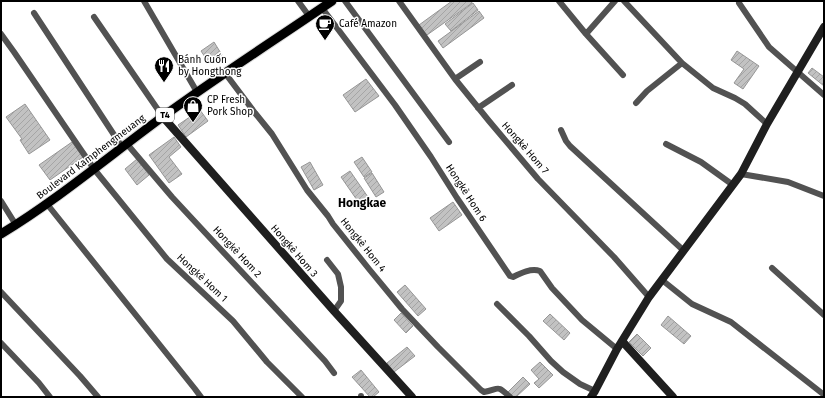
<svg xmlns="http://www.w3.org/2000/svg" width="825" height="398" viewBox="0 0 825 398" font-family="'Fira Sans',sans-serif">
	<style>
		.building { fill: url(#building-hatch); stroke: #969696 }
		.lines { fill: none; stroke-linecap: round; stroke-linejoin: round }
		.primary-casing { stroke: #dbdbdb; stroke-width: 11 }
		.street { stroke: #525252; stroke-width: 6 }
		.secondary { stroke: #1f1f1f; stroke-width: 8 }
		.primary { stroke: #000; stroke-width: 9 }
		.labels { text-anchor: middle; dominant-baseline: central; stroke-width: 3; stroke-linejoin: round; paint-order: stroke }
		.shield { fill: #fff; stroke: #4c4c4c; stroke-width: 1 }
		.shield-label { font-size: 9px; font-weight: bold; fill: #000 }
		.poi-label { font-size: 10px; fill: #000; stroke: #fff; text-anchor: start }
		.street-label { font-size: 10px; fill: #000; stroke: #fff }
		.quarter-label { font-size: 12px; font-weight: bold; fill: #000; stroke: #fff }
	</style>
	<defs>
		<pattern id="building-hatch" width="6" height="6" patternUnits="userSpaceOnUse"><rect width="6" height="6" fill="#c2c2c2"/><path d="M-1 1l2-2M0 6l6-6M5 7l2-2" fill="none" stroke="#a5a5a5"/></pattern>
	</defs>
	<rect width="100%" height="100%" fill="#fff"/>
	<path class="building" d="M452,1H471L472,3L427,35L419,25Z
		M473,3L478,10L451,31L445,24Z
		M479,11L484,18L443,48L438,41Z
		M214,42L222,55L209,63L201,51Z
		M737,51L759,66L743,89L734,83L744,69L731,60Z
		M812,68L824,77V86L808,73Z
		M366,79L379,96L355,112L343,95Z
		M25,104L50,140L29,154L20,140L22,139L6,117Z
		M200,110L208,121L186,137L178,125Z
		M174,137L181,147L169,157L182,174L169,183L149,155Z
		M72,142L83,157L50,180L39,165Z
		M362,157L372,172L364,177L354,162Z
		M137,159L149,175L137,185L125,169Z
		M310,162L323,185L314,190L301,167Z
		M350,171L368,197L359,203L341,177Z
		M372,173L384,192L376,197L364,178Z
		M453,202L462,215L439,231L430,218Z
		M405,285L426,309L418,316L397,292Z
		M401,313L413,326L406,333L394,320Z
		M550,314L570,333L564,340L543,321Z
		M668,316L691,336L684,344L661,325Z
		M637,334L651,348L643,356L629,342Z
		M407,347L415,356L394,372L387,363Z
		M540,362L553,375L539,388L534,383L539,379L531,370Z
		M361,370L379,392L373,397H370L352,377Z
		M523,377L530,384L516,397H513L508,392Z"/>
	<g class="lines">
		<defs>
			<path id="primary" d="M1,234C57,200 108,157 161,118C217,77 275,40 332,1"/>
		</defs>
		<use href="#primary" class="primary-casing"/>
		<path class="street" d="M144,1L197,92
			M298,1L309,16
			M345,1L449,142
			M399,1L455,79L489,121L538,179L614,257L649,297
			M559,1L586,34L623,75
			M624,1L682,63L713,88L735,98L745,104L767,124
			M739,3L769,47L824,95
			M322,8L395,105L431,157L457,198L510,276L513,277C521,273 531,268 540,271L552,288L582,320L617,349
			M34,13L122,147
			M94,17L163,117
			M1,34L14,52L94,169L167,259L233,321L267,362L302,397
			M586,34L615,1
			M225,73L255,113L272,134L307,190L328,216L333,224L369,269L402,309L438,347L481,390L484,392C500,389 496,384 510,397
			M455,79L480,62
			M636,103L647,91L682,63
			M478,108L512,85
			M561,130L566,141L570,146L683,250
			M127,144L172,197L211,239L325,361L334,373
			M666,144L701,162L733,185
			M741,174L788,182L824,196
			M1,201L16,225
			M47,204L195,389L201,397
			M327,260L338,274L341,287V301L334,311
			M772,268L824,315
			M662,280L692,304L731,322L823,394
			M1,292L80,376L98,397
			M497,304L529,336L551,361L563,372L580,384L595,391
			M1,343L39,383L50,397
			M361,396V397"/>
		<path class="secondary" d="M163,117L334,311L412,397
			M622,341L673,397
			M591,397L595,391L617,349L649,297L741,174L767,124L824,27"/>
		<use href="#primary" class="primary"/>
	</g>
	<defs>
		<symbol id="cafe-pin" viewBox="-11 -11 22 30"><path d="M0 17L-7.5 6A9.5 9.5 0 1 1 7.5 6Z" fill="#000" stroke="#fff"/><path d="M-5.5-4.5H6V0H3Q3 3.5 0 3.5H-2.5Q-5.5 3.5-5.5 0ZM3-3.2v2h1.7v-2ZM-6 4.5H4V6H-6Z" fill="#fff"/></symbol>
		<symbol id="restaurant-pin" viewBox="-11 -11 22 30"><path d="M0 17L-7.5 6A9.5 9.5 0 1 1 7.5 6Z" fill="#000" stroke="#fff"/><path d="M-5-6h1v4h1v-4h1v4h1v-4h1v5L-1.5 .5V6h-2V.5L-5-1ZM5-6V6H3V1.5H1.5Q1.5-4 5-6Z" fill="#fff"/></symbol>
		<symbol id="shop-pin" viewBox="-11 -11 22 30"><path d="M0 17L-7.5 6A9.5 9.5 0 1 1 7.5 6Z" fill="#000" stroke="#fff"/><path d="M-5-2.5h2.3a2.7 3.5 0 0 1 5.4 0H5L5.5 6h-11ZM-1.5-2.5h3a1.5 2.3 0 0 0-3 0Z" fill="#fff"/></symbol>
	</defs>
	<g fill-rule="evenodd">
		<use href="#cafe-pin" x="314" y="13" width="22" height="30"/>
		<use href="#restaurant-pin" x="153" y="55" width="22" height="30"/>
		<use href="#shop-pin" x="182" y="95" width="22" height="30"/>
	</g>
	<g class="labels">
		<rect class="shield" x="156" y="108" width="18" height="14" rx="3"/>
		<g class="shield-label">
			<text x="165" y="115">T4</text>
		</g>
		<g class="poi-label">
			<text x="339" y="24">Café Amazon</text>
			<text x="178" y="60">Bánh Cuốn<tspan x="178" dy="12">by Hongthong</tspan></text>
			<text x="207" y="100">CP Fresh<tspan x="207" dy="12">Pork Shop</tspan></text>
		</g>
		<g class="street-label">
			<text transform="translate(525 148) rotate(49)">Hongkè Hom 7</text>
			<text transform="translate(91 157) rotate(-37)">Boulevard Kamphengmeuang</text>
			<text transform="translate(466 193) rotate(57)">Hongkè Hom 6</text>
			<text transform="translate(363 245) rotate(51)">Hongkè Hom 4</text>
			<text transform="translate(294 251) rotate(49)">Hongkè Hom 3</text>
			<text transform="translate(237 252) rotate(47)">Hongkè Hom 2</text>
			<text transform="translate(202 278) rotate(43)">Hongkè Hom 1</text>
		</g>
		<g class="quarter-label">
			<text x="362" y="203">Hongkae</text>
		</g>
	</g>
	<rect width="825" height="398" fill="none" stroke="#000000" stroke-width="4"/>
</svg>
